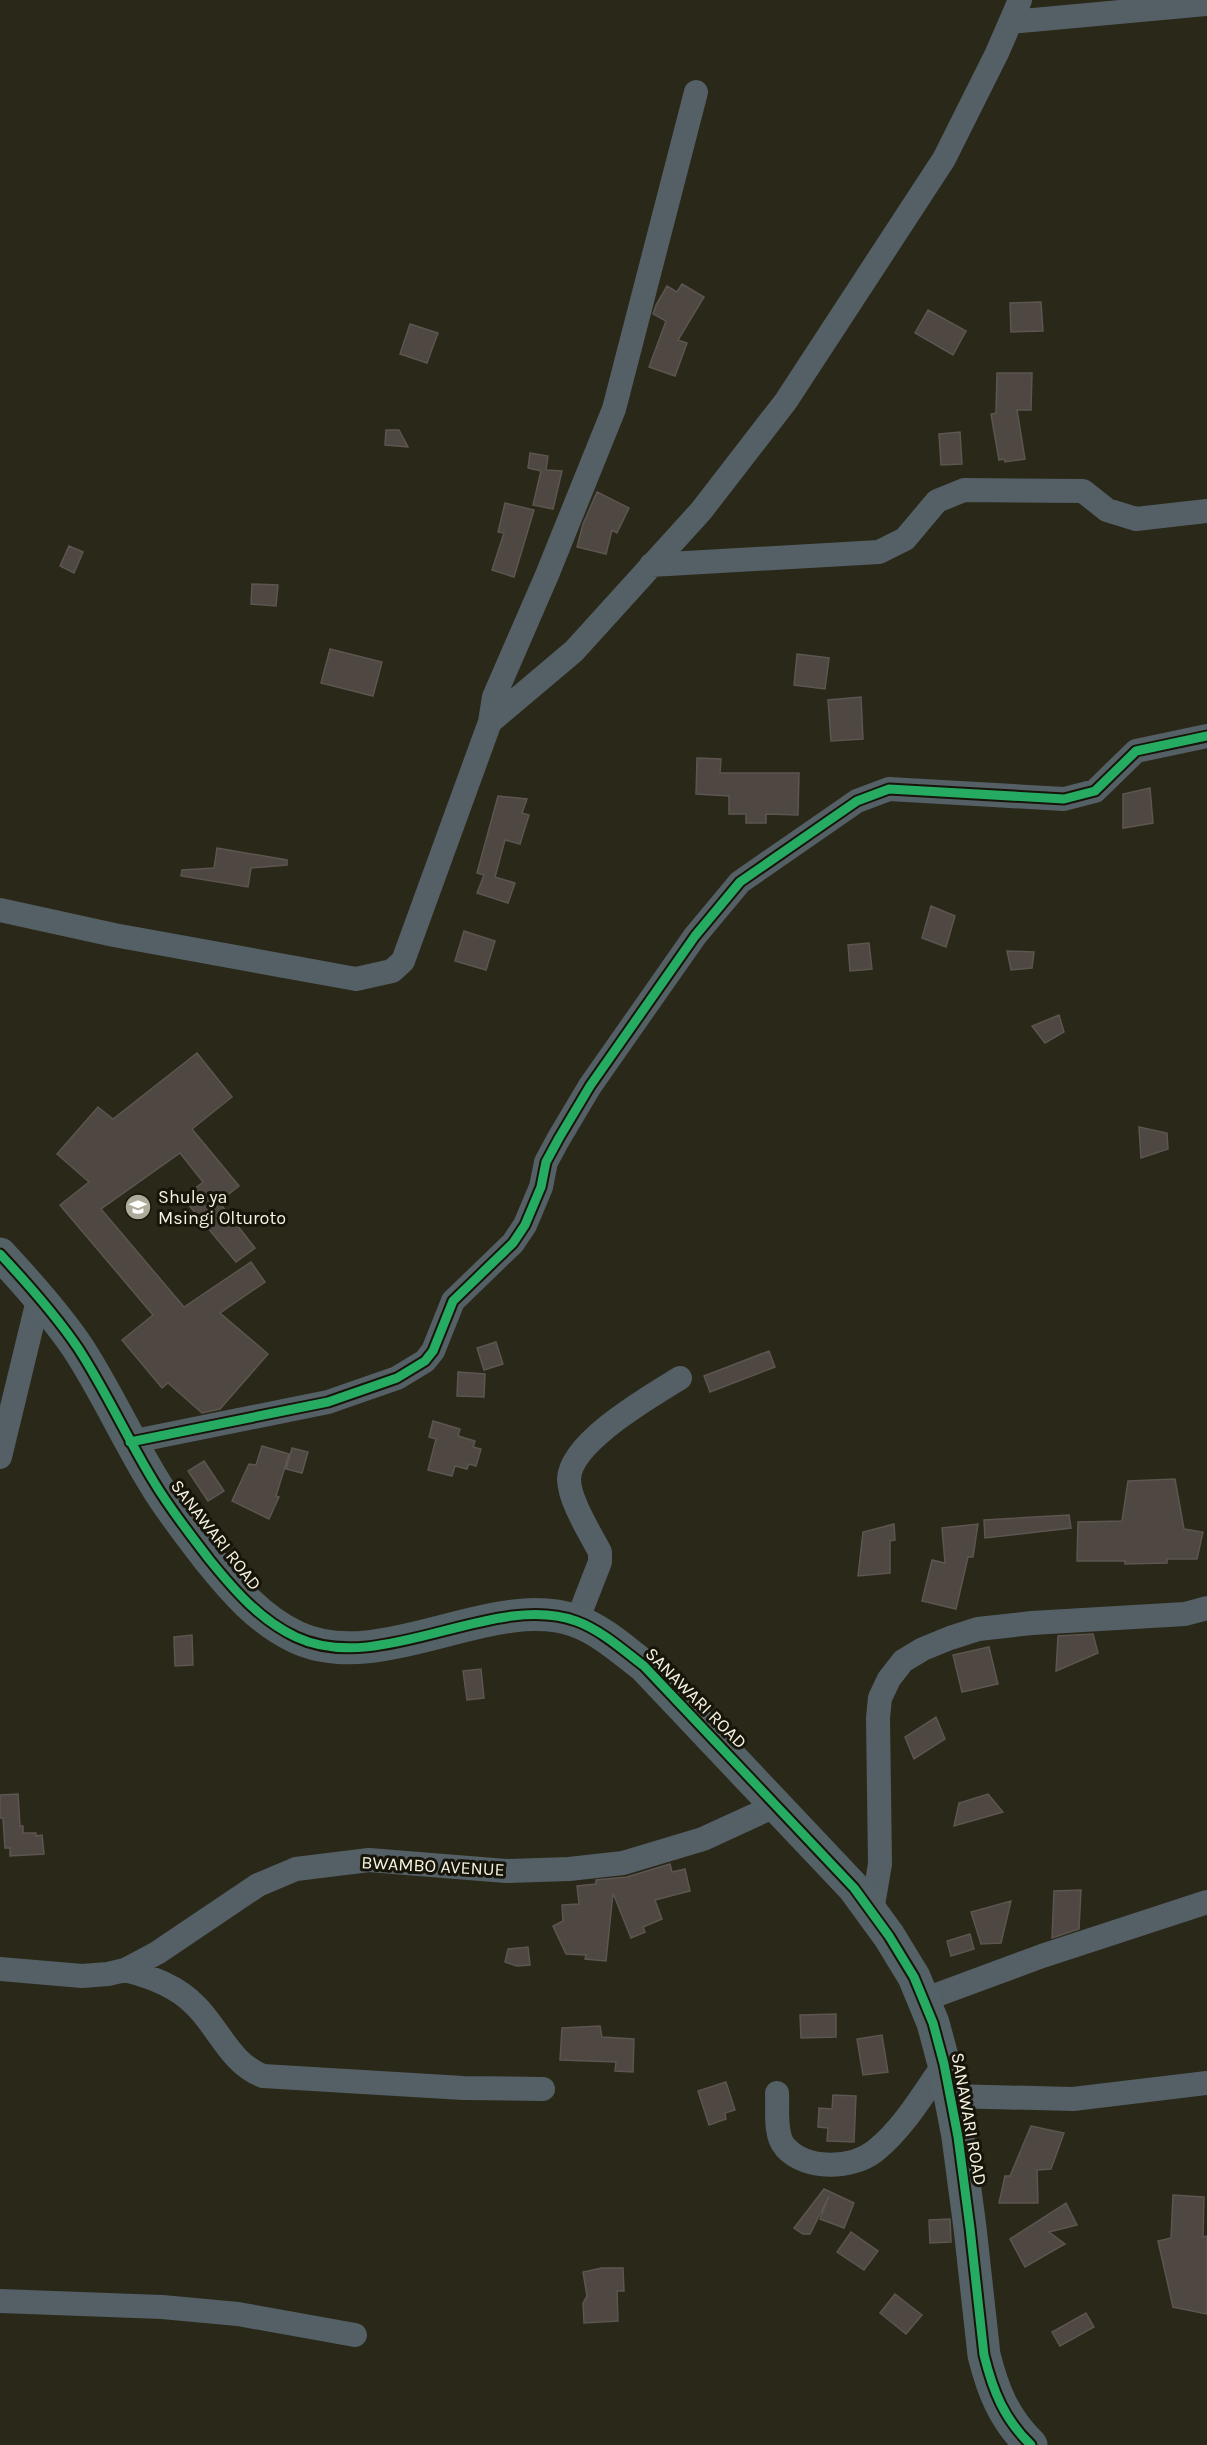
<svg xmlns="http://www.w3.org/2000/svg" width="1207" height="2445" viewBox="0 0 1207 2445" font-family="Karla,sans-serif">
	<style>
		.building { fill: #4e4742; stroke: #5c5550; stroke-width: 1.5 }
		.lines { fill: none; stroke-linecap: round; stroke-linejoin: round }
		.street { stroke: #546066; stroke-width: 24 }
		.secondary { stroke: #546166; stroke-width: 33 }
		.cycleway-casing { stroke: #171509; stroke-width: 13 }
		.cycleway { stroke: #26ab63; stroke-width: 9 }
		.labels { text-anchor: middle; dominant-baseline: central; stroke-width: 6; stroke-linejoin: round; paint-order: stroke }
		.poi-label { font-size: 18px; fill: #f5f2e1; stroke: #171509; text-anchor: start }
		.street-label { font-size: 18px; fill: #f5f2e1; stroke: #171509 }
	</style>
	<rect width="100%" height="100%" fill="#2a2819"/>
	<path class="building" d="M682,284L704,297L678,340L687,343L675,376L649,367L666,321L653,314L656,305L667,286L677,292Z
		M1041,302L1043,331L1011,332L1010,303Z
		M928,310L966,331L953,355L915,333Z
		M410,324L438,333L427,363L400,354Z
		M997,373H1032L1031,410H1017L1025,459L1005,462L1004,459L999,460L991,414L996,413Z
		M386,430H399L408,447L385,445Z
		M960,432L962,464L941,465L939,434Z
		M530,453L548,456L546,470L562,471L553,509L533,505L541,471L528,468Z
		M597,492L629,508L617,533L612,530L606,554L577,547L583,524Z
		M505,503L534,510L514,577L492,570L504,533L498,532Z
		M69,546L83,552L74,573L60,566Z
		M252,584L278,585L276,606L251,604Z
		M330,649L382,662L373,696L321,683Z
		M797,654L829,658L825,689L794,685Z
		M861,697L863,739L831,741L828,700Z
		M697,758L721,759L720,773H799L798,815L766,814V823H746V814H729V796L696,794Z
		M1150,788L1153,823L1123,828V794Z
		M498,796L527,799L522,813L529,815L520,844L505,840L495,877L515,883L508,903L477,893L484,875L477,873Z
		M217,848L287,860V865L251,868L248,887L181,876L182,870L214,868Z
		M931,906L955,916L946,947L922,938Z
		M464,931L495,941L486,970L455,961Z
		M869,943L872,969L850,971L848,945Z
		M1007,951L1034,952L1032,968L1011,970Z
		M1059,1015L1064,1032L1045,1043L1032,1026Z
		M197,1053L232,1097L192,1129L239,1186L219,1202L255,1248L236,1262L183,1198L203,1182L180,1153L101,1209L184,1307L251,1262L265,1282L220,1313L268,1354L220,1409L202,1413L168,1383L162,1388L122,1340L153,1315L60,1205L89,1182L57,1154L98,1107L113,1119Z
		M1139,1127L1167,1133L1168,1149L1141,1158Z
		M496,1342L503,1364L484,1370L477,1348Z
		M769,1351L775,1367L710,1392L704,1376Z
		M458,1372L485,1374L484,1397L457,1396Z
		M433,1421L460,1429L458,1436L475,1441L473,1447L481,1449L476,1466L469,1464L467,1469L455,1466L452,1476L428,1470L436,1439L429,1437Z
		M262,1446L289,1454L276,1496L279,1497L269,1519L232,1501L249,1464L256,1465Z
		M292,1448L308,1452L302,1473L286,1469Z
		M204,1461L224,1491L208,1501L188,1471Z
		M1175,1479L1184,1529L1203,1532L1197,1559H1167V1563L1125,1564V1561H1077L1078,1522L1122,1521L1128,1481Z
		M1069,1515L1071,1528L985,1538L984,1520Z
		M894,1524L895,1540L890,1541V1573L858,1576L863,1532Z
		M978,1524L973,1557H968L956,1609L922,1601L932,1560L945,1563L942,1528Z
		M1093,1634L1098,1653L1056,1671L1058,1636Z
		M192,1635L193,1665L175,1666L174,1637Z
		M989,1647L998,1684L962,1692L953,1655Z
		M481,1669L484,1698L467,1700L463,1671Z
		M936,1717L945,1739L914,1759L905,1737Z
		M18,1794L20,1826H23V1833H36V1836L42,1835L44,1854L10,1856V1848H5L3,1818H0V1795Z
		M988,1794L1003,1812L954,1826L959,1803Z
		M670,1864L672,1872L685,1869L690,1891L655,1900L662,1919L643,1927L645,1932L631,1938L613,1893L606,1961L585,1959L586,1955L566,1954L553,1926L563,1921L562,1905L579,1904L577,1886L596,1884V1880L627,1877Z
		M1081,1890L1079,1929L1052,1938L1054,1891Z
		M1011,1901L1001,1943L981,1944L971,1912Z
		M970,1934L974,1949L951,1956L947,1941Z
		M528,1947L530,1965L517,1966L505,1962L508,1949Z
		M836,2014V2037L801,2038L800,2015Z
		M600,2026L602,2037L634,2039L633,2072L615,2071L616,2062L560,2060L562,2028Z
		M882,2035L888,2072L863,2075L857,2039Z
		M726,2082L735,2110L725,2113L726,2119L709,2125L698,2091Z
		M833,2095L856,2096L854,2142L827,2141L828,2128L818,2127L819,2108L832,2109Z
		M1031,2126L1064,2133L1051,2169L1037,2170L1038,2203H999L1005,2176H1010Z
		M824,2189L854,2203L844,2228L820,2219L829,2196L810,2234H803L794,2228Z
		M1173,2195L1204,2197L1203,2237L1207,2236V2314L1173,2307L1158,2241L1171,2238Z
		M1066,2203L1077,2225L1049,2232L1065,2244L1025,2267L1010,2239Z
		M950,2219L951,2242L930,2243L929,2220Z
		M851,2232L878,2251L864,2270L837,2252Z
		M602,2268H623L624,2291H617L618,2321L584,2323L583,2303L587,2296L583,2272Z
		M895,2294L922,2315L906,2334L880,2313Z
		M1086,2313L1094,2327L1060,2346L1052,2332Z"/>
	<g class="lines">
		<path class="street" d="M1011,22L1207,4
			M651,565L879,552L905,539L937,501L964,490L1083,491L1107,510L1136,519L1207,511
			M490,722L574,651L701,511L786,401L944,159L997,53L1020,0
			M0,910L114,935L356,979L392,971L403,961L490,722L494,697L547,575L614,409L696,92
			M130,1442L328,1402L397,1378L425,1361L433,1351L453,1301L513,1243L525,1225L541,1187L546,1162L559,1138L590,1086L695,936L740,882L857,801L889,789L1064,799L1095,791L1136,751L1207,736
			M0,1457L39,1296
			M577,1621L600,1562V1552C590,1533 569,1500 569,1479C570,1442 651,1396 680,1378
			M872,1911L880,1864L878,1718L880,1698L889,1679L903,1661L923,1649L950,1638L978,1629L1032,1623L1185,1614L1207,1608
			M0,1969L82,1976L108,1974L125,1970L157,1953L258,1885L296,1869L369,1860L506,1871L569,1869L623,1863L703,1839L777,1805
			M125,1970C151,1977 177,1986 196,2006C219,2029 231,2064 263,2076L463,2088L543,2089
			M923,2000L1042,1956L1207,1902
			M777,2093C778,2108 774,2135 785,2147C806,2171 852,2169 875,2151C903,2129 924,2093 944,2064
			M950,2096L1073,2099L1207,2083
			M0,2301L162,2307L238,2314L355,2335"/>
		<path class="secondary" d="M0,1254C28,1284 55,1314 78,1348C106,1391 127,1438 154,1482C170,1509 190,1534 209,1559C234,1590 260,1620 296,1637C381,1677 493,1591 576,1621C601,1630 623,1650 644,1666L854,1888L889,1936L914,1977L933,2023L944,2064L958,2137L970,2228L984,2355C993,2391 1004,2419 1031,2445"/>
		<defs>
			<path id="cycleway" d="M0,1254C28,1284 55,1314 78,1348C106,1391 127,1438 154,1482C170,1509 190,1534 209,1559C234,1590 260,1620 296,1637C381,1677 493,1591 576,1621C601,1630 623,1650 644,1666L854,1888L889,1936L914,1977L933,2023L944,2064L958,2137L970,2228L984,2355C993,2391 1004,2419 1031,2445
				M130,1442L328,1402L397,1378L425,1361L433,1351L453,1301L513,1243L525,1225L541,1187L546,1162L559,1138L590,1086L695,936L740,882L857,801L889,789L1064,799L1095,791L1136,751L1207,736"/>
		</defs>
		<use href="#cycleway" class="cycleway-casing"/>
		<use href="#cycleway" class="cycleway"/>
	</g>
	<defs>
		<symbol id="school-disc" viewBox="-11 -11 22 22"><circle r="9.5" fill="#aeab9b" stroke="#171509"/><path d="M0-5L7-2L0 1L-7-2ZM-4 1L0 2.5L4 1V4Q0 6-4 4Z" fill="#fff"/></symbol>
	</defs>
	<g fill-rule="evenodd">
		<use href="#school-disc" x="123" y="1192" width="30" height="30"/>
	</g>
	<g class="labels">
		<g class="poi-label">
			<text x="158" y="1197">Shule ya<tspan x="158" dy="21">Msingi Olturoto</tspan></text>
		</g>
		<g class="street-label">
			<text transform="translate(216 1535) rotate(52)">SANAWARI ROAD</text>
			<text transform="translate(696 1698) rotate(45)">SANAWARI ROAD</text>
			<text transform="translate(433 1866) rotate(3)">BWAMBO AVENUE</text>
			<text transform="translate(969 2119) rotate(80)">SANAWARI ROAD</text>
		</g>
	</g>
</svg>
